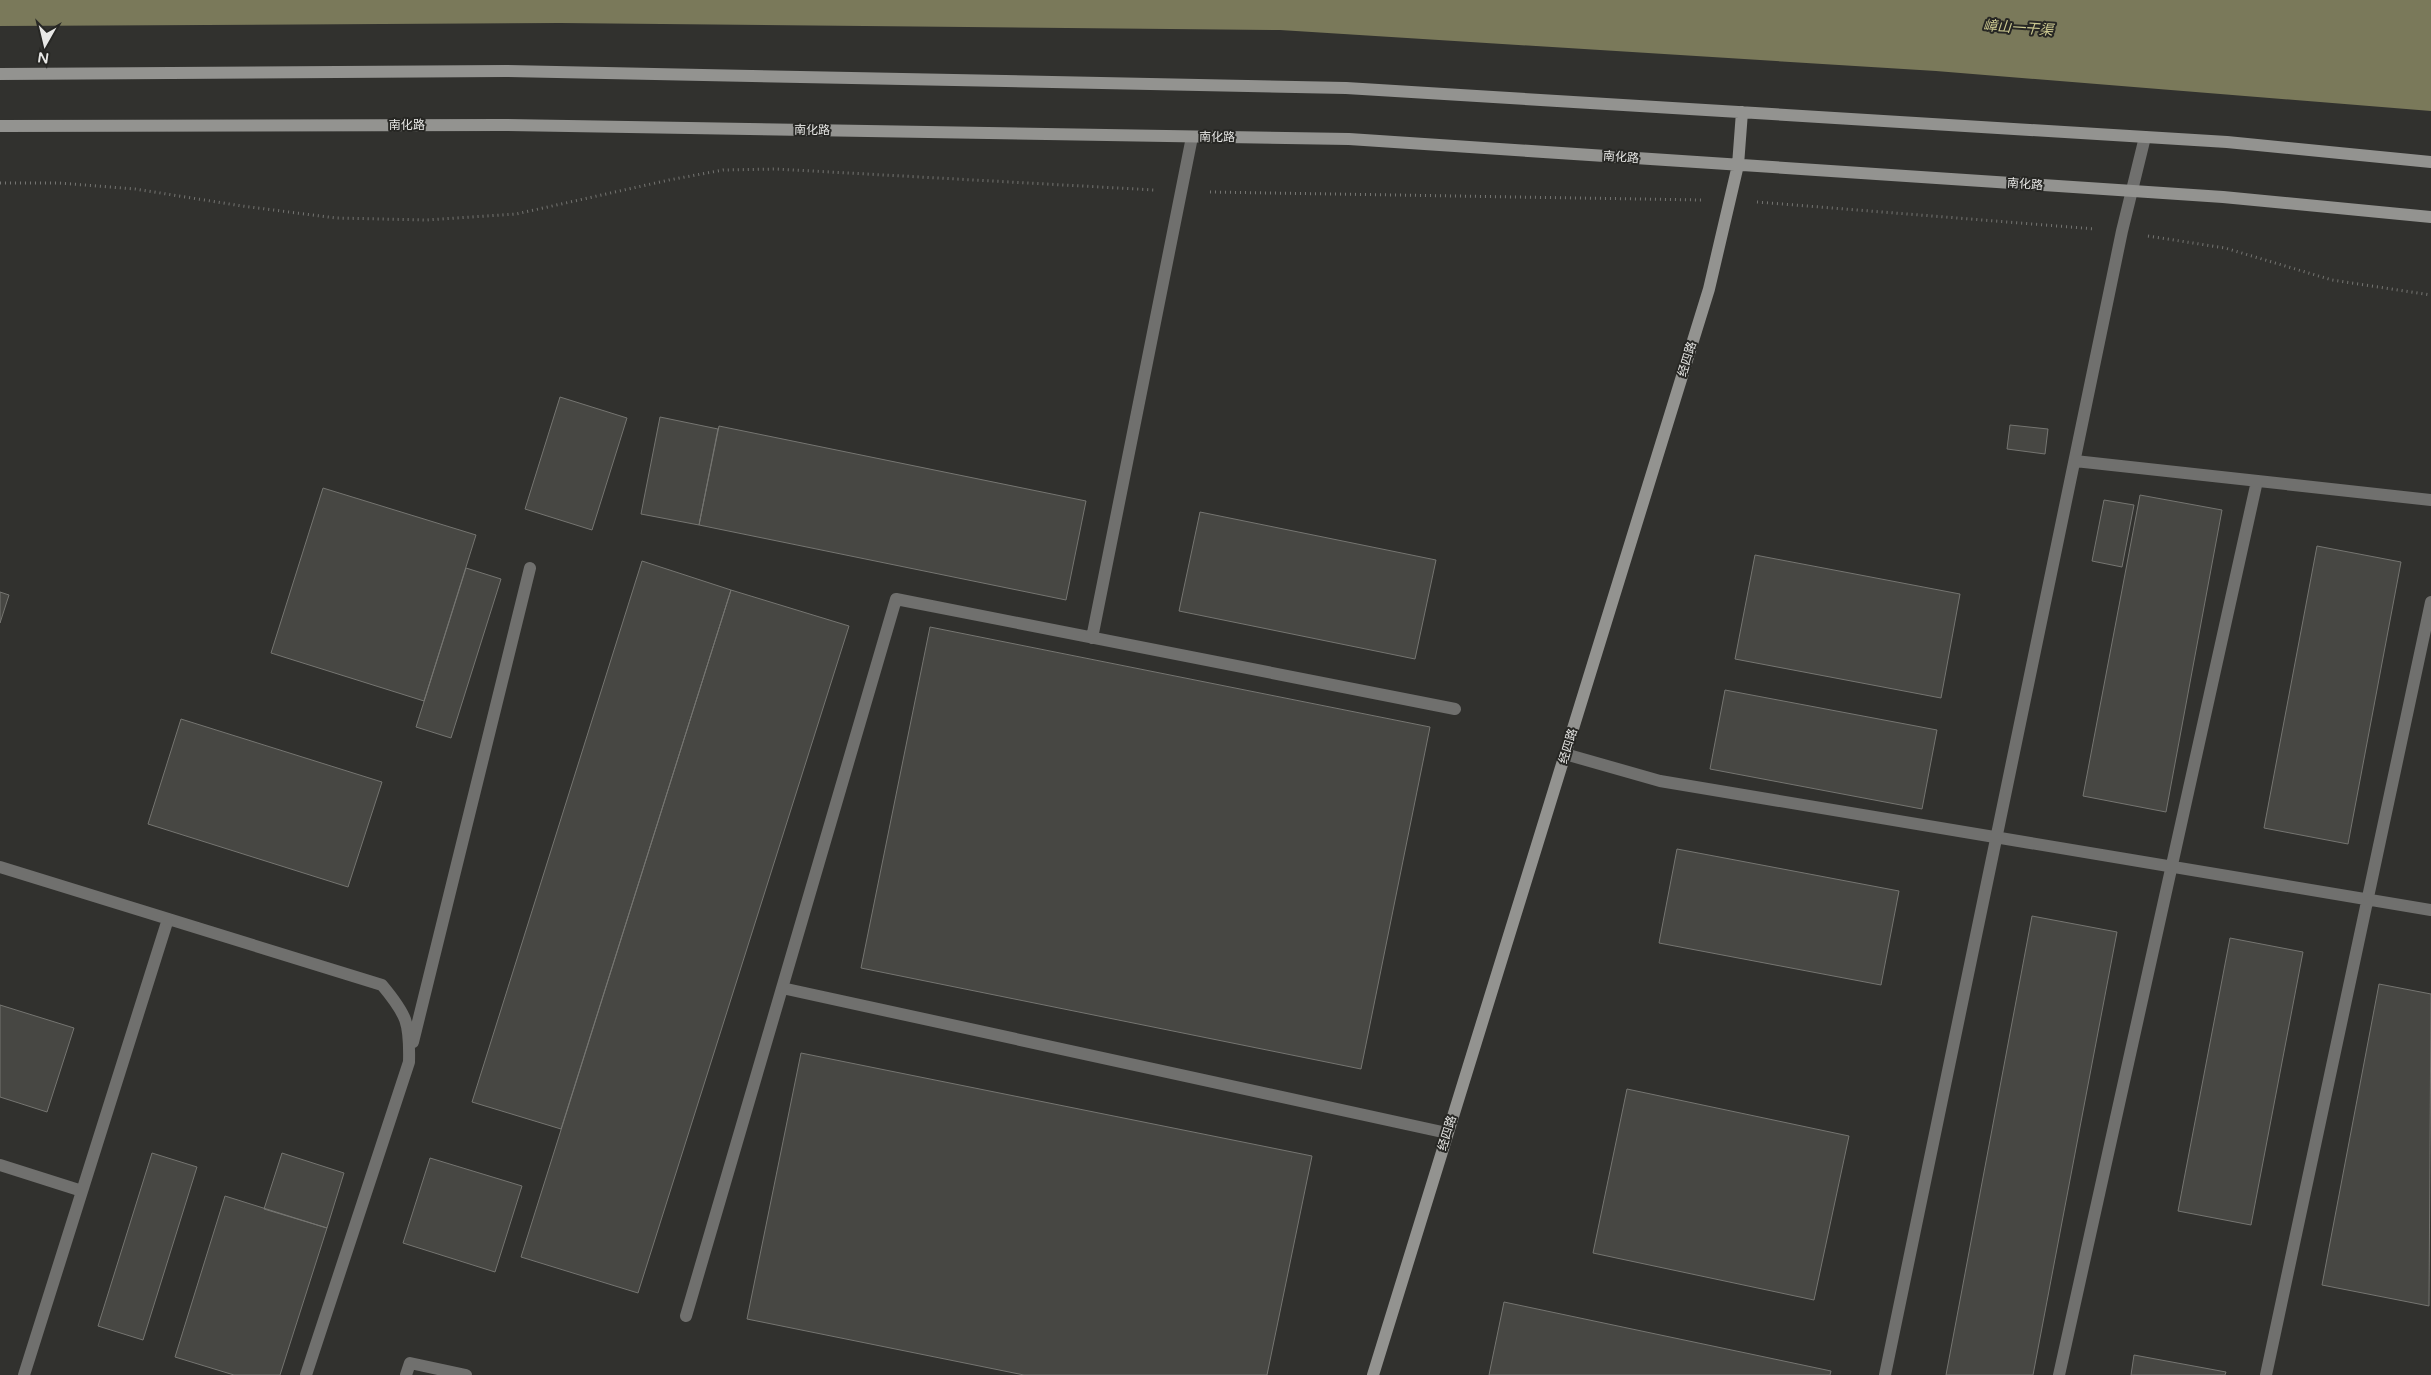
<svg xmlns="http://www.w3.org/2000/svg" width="2431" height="1375" viewBox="0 0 2431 1375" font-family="'Varela Round','Noto Sans SC',sans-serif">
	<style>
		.water { fill: #7a795a }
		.building { fill: #474743; stroke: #757571 }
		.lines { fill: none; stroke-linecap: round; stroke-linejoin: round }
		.path { stroke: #757572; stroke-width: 3; stroke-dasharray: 1 4; stroke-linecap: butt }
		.lane { stroke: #70706e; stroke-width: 12 }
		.secondary { stroke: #939390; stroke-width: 12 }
		.labels { text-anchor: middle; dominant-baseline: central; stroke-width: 4; stroke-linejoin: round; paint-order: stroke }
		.street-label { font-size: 12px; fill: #e8e8e6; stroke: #272724 }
		.water-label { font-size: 14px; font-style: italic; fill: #cecb92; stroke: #272724 }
	</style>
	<rect width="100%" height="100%" fill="#31312e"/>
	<path class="water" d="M0,0H2431V111L1936,71L1280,30L560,23L0,26Z"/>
	<path class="building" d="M560,397L627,418L592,530L525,509Z
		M660,417L718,429L699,525L641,514Z
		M2010,425L2048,429L2045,454L2007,449Z
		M719,426L1086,501L1066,600L699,525Z
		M323,488L476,535L424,701L271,653Z
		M2140,495L2222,510L2166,812L2083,796Z
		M2104,500L2134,505L2122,567L2092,561Z
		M1200,512L1436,560L1415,659L1179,611Z
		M2317,546L2401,562L2348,844L2264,828Z
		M1755,555L1960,594L1941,698L1735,659Z
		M642,561L731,590L561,1129L472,1102Z
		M466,568L501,579L451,738L416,727Z
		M731,590L849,626L638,1293L521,1257Z
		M0,592L9,595L0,623Z
		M930,627L1430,727L1361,1069L861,968Z
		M1725,690L1937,730L1922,809L1710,769Z
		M181,719L382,782L348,887L148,824Z
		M1677,849L1899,891L1881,985L1659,943Z
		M2032,916L2117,932L2033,1375H1946Z
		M2230,938L2303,952L2251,1225L2178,1211Z
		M2379,984L2431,994L2429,1306L2322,1285Z
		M0,1005L74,1028L47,1112L0,1097Z
		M801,1053L1312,1156L1267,1375H1024L747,1319Z
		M1627,1089L1849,1136L1814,1300L1593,1253Z
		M152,1153L197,1167L143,1340L98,1326Z
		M282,1153L344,1173L327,1228L264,1209Z
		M430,1158L522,1186L495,1272L403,1243Z
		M225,1196L327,1228L280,1375H234L175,1357Z
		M1504,1302L1831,1371L1830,1375H1489Z
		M2134,1355L2226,1372L2225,1375H2131Z"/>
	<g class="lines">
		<path class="path" d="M0,183H59L135,189L242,206L336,218L426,220L516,214L669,180L723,170L776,169L1154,190
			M1210,192L1701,200
			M1757,202L2095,229
			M2148,236L2225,248L2332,280L2431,295"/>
		<path class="lane" d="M2075,461L2431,500
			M1092,638L1192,137
			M1565,754L1660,781L2431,910
			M0,867L382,985C407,1015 410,1023 409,1062L306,1375
			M782,988L1447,1133
			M413,1042L530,568
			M0,1165L82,1191
			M686,1316L896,599L1455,709
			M24,1375L168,919
			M406,1375L410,1363L466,1375
			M1885,1375L2122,231L2145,137
			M2059,1375L2257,481
			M2266,1375L2431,602"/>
		<path class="secondary" d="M0,74L505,71L1346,88L2227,142L2431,162
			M0,126L504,125L1349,139L2223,197L2431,217
			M1373,1375L1709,289L1738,165L1742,112"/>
	</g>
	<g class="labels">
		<g class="street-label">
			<text x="407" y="125">南化路</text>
			<text transform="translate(812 130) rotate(1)">南化路</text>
			<text transform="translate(1217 137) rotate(1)">南化路</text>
			<text transform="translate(1621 157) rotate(4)">南化路</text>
			<text transform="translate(2025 184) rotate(4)">南化路</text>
			<text transform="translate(1687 359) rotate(-73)">经四路</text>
			<text transform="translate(1568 746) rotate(-73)">经四路</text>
			<text transform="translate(1447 1133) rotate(-73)">经四路</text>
		</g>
		<g class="water-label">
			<text transform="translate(2018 28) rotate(4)">嶂山一干渠</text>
		</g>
	</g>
	<g transform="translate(45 45) rotate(188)" stroke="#272724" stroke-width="4" paint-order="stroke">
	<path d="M0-4L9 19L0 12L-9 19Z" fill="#e8e8e6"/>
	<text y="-8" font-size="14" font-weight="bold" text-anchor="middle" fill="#e8e8e6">N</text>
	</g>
</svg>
